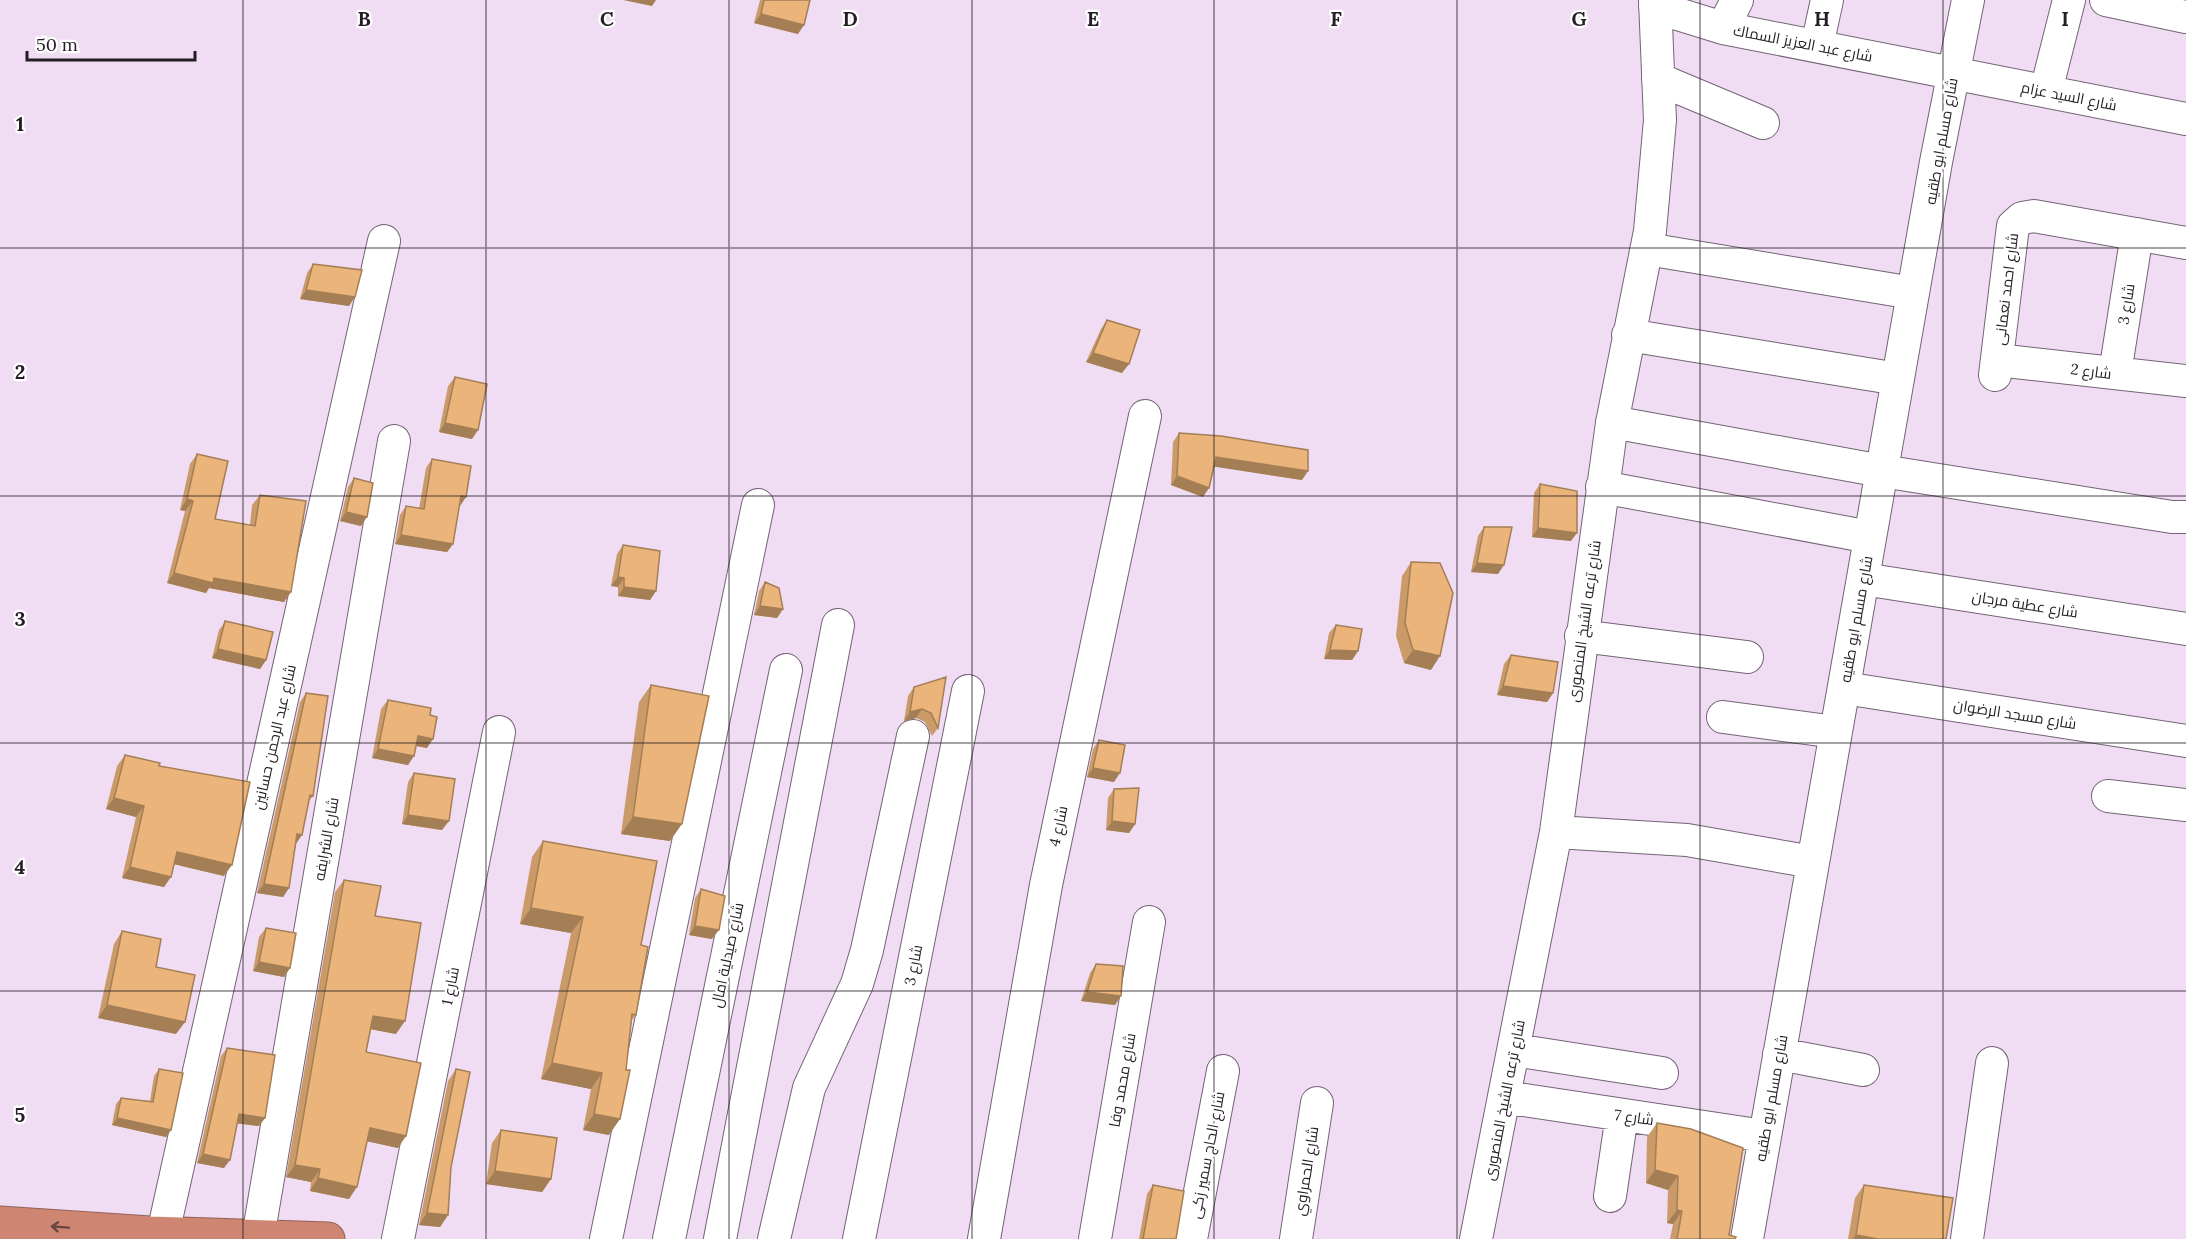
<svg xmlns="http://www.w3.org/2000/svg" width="2186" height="1239" viewBox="0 0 2186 1239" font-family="Lora,Cairo,serif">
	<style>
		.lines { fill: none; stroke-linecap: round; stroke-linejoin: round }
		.minor-casing { stroke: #736375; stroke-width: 34 }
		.highway-casing { stroke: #926158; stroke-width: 35 }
		.minor { stroke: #fff; stroke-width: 32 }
		.highway { stroke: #ce8673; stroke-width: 33 }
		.wall { fill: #ca9b69 }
		.shaded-wall { fill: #a47e55 }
		.building { fill: #ebb47a; stroke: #a47e55; stroke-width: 1.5 }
		.oneway { stroke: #684744 }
		.grid { fill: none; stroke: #241d25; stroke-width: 1.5; stroke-opacity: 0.55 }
		.labels { text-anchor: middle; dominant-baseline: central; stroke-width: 4.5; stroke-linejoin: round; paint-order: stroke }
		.street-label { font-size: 15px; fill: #241d25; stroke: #fff }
		.grid-label { font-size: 20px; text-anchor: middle; font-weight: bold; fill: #241d25; stroke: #fff; stroke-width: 4.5; stroke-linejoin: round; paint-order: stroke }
	</style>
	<rect width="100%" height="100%" fill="#f0ddf3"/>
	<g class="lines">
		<defs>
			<path id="minor" d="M2106,0L2186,17
				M1655,7L1723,28L2186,119
				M1723,28L1737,0
				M1817,46L1827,0
				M1658,79L1763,123
				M2046,91L2069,0
				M1647,249L1913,293
				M1628,335L1898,379
				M1997,360L2186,381
				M2115,373L2137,234
				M1995,375L2013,226L2022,218L2034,216L2186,243
				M1612,422L1882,471L2172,517H2186
				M1602,487L1870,537
				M1863,579L2186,629
				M1581,636L1747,657
				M1844,688L2186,741
				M1723,717L1836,732
				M2108,796L2186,805
				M1556,832L1687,840L1813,862
				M1514,1050L1662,1073
				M1779,1054L1863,1070
				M1504,1097L1764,1136
				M1610,1196L1622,1115
				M163,1233L384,241
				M258,1237L394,441
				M398,1239L499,732
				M606,1239L758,505
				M669,1239L786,670
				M720,1239L838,625
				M774,1239L809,1088L857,984L867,950L913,736
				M859,1239L968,691
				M984,1239L1046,885L1145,416
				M1095,1239L1149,922
				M1191,1239L1223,1071
				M1296,1239L1317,1103
				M1476,1239L1556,832L1612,423L1650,231L1660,120L1655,0
				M1747,1239L1936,162L1968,0
				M1967,1239L1992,1063"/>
			<path id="highway" d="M0,1223L150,1233L328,1239"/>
		</defs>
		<use href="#minor" class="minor-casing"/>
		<use href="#highway" class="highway-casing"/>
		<use href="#minor" class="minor"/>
		<use href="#highway" class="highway"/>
	</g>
	<path class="wall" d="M760,0H810L798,34L754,23Z
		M313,264L349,306L300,299L307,273Z
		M1107,320L1122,373L1086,362L1101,329Z
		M455,377L472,439L439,432L448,386Z
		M1179,433L1302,480L1214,466L1203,497L1171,485L1173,442Z
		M197,454L215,519L250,525L252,505L260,495L291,592L284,602L209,588L206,593L167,583L185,511L180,510L190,464Z
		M432,459L453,544L447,552L395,544L400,515L406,506L419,509L426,468Z
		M354,478L361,526L340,521L348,487Z
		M1540,484L1571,541L1532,537L1534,493Z
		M1484,527L1498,574L1471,572L1478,536Z
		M623,545L656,591L650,600L618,596V587L611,586L617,554Z
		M1411,562L1431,670L1404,663L1396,636L1402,576Z
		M765,582L783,609L777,618L754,615L759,591Z
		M225,622L266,660L260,669L212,658L219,630Z
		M1336,625L1358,651L1352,660L1324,659L1329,633Z
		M1511,655L1553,693L1547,702L1497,695L1504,664Z
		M946,677L938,728L932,736L925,722L916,718L904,721L908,696L914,687Z
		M651,685L670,841L621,834L639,702Z
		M306,693L313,796L309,801L296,844L289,888L283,897L257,893L300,702Z
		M388,700L430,715L427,748L416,746L408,765L372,758L381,709Z
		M1099,740L1114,782L1087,777L1093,749Z
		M125,755L159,766L224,876L174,864L164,887L122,878L136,817L106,809L117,766Z
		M414,773L442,830L402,824L408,782Z
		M1114,789L1135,824L1129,833L1106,830L1108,798Z
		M543,841L641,945L636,1015L632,1020L609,1135L583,1130L591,1089L541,1079L571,933L520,924L532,857Z
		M344,880L375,916L396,1034L371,1029L366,1052L398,1148L367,1141L349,1199L310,1191L311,1182L286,1177L335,892Z
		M701,889L712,939L689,935L695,898Z
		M266,928L290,968L284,977L253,971L259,937Z
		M122,931L156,967L176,1034L98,1018L114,944Z
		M1096,964L1115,1005L1081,1001L1090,973Z
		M227,1048L265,1118L259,1126L237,1123L224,1168L197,1163L221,1056Z
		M159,1069L171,1130L166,1137L112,1125L116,1104L121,1098L150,1101L154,1076Z
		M456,1069L448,1215L440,1227L419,1225L448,1081Z
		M1657,1123L1729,1235L1735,1239H1670L1673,1224L1667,1223L1668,1190L1646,1183L1647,1137Z
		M501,1130L551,1179L542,1192L486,1184L492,1143Z
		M1153,1185L1176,1239H1139L1147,1194Z
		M1864,1185L1946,1239H1848L1855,1198Z"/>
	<path class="shaded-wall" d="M623,0H656L652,6Z
		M761,14L804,25L798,34L754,23Z
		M306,290L355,297L349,306L300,299Z
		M1093,353L1129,364L1122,373L1086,362Z
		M445,423L478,430L472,439L439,432Z
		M1216,457L1308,471L1302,480L1210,466Z
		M1177,476L1209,488L1203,497L1171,485Z
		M461,496L466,497L460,506Z
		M187,499L193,501L185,511L180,510Z
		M346,512L367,517L361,526L340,521Z
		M1538,528L1577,533L1571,541L1532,537Z
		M401,535L453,544L447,552L395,544Z
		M1477,563L1504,565L1498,574L1471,572Z
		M174,573L214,578L291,592L284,602L209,588L206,593L167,583Z
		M618,577L624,578L618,587L611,586Z
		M624,587L656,591L650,600L618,596Z
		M760,606L783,609L777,618L754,615Z
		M218,649L266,660L260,669L212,658Z
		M1330,650L1358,651L1352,660L1324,659Z
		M1413,650L1440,656L1431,670L1404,663Z
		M1503,686L1553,693L1547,702L1497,695Z
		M922,709L916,718L904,721L910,712Z
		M418,736L433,739L427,748L412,745Z
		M378,749L414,756L408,765L372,758Z
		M1093,768L1120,773L1114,782L1087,777Z
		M114,798L144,806L136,817L106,809Z
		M408,815L449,821L442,830L402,824Z
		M633,817L682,824L670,841L621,834Z
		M1112,821L1135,824L1129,833L1106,830Z
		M297,834L302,835L296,844Z
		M177,852L232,865L224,876L169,863Z
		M130,867L171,877L164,887L122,878Z
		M264,884L289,888L283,897L257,893Z
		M531,908L583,917L571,933L520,924Z
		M695,926L719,930L712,939L689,935Z
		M259,962L290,968L284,977L253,971Z
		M1087,992L1121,996L1115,1005L1081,1001Z
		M107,1005L185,1022L176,1034L98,1018Z
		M373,1016L405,1021L396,1034L364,1028Z
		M552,1063L602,1073L591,1089L541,1079Z
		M239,1114L265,1118L259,1126L233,1123Z
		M594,1114L620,1119L609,1135L583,1130Z
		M117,1118L171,1130L166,1137L112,1125Z
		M370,1128L406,1136L398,1148L361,1140Z
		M203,1154L230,1160L224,1168L197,1163Z
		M295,1165L320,1169L311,1182L286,1177Z
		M1655,1170L1678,1176L1668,1190L1646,1183Z
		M495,1171L551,1179L542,1192L486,1184Z
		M318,1178L357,1187L349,1199L310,1191Z
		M1677,1210L1682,1211L1673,1224L1667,1223Z
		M427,1213L448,1215L440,1227L419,1225Z
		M1856,1235L1878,1239H1853Z"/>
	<path class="building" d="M764,0H810L804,25L761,14Z
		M313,264L362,270L355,297L306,290Z
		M1107,320L1140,330L1129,364L1093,353Z
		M455,377L487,384L478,430L445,423Z
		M1179,433L1221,436L1308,450V471L1216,457L1209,488L1177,476Z
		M197,454L228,461L215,519L255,526L260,495L306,501L291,592L214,578L213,583L174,573L193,501L187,499Z
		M432,459L471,466L466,497L461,496L453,544L401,535L406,506L424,509Z
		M354,478L373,483L367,517L346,512Z
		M1540,484L1577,491V533L1538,528Z
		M1484,527H1512L1504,565L1477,563Z
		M623,545L660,551L656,591L624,587V578L618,577Z
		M1411,562L1440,563L1453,593L1440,656L1413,650L1405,623Z
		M765,582L779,588L783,609L760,606Z
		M225,621L273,632L266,660L218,649Z
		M1336,625L1362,629L1358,651L1330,650Z
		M1511,655L1558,662L1553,693L1503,686Z
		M946,677L938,728L931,713L922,709L910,712L914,687Z
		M651,685L709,696L682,824L633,817Z
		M306,693L328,696L313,796L310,795L302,835L297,834L289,888L264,884Z
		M388,700L431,708L430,715L437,717L433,739L418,736L414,756L378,749Z
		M1099,740L1125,745L1120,773L1093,768Z
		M125,755L160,763L159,766L250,782L232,865L177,852L171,877L130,867L144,806L114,798Z
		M414,773L455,779L449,821L408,815Z
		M1139,788L1135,824L1112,821L1114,789Z
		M543,841L657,861L641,945L648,947L636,1015L632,1014L626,1070H630L620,1119L594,1114L602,1073L552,1063L583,917L531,908Z
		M344,880L381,886L375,916L421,923L405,1021L373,1016L366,1052L421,1063L406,1136L370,1128L357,1187L318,1178L320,1169L295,1165Z
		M701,889L725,896L719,930L695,926Z
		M266,928L296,933L290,968L259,962Z
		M122,931L161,939L156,967L195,975L185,1022L107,1005Z
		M1096,964L1123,966L1121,996L1087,992Z
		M227,1048L275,1055L265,1118L239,1114L230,1160L203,1154Z
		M159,1069L183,1073L171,1130L117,1118L121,1098L153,1102Z
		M456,1069L470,1072L451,1167L448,1215L427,1213Z
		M1657,1123L1691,1129L1743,1148L1729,1235L1736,1237L1735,1239H1677L1682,1211L1677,1210L1678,1176L1655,1170Z
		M501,1130L557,1138L551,1179L495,1171Z
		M1153,1185L1184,1191L1176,1239H1143Z
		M1864,1185L1953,1198L1946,1239H1878L1856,1235Z"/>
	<defs><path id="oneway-shaft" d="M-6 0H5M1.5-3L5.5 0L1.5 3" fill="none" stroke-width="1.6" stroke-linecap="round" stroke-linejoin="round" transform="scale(1.5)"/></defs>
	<use class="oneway" href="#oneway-shaft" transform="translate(60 1227) rotate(-176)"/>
	<path class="grid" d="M243,0V1239M486,0V1239M729,0V1239M972,0V1239M1214,0V1239M1457,0V1239M1700,0V1239M1943,0V1239M0,248H2186M0,496H2186M0,743H2186M0,991H2186"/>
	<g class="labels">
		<g class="street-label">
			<text transform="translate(1803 43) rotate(11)">شارع عبد العزيز السماك</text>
			<text transform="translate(2069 96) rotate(11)">شارع السيد عزام</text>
			<text transform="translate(1941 141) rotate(-80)">شارع مسلم ابو طقيه</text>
			<text transform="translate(2006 289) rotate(-83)">شارع احمد نعمانى</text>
			<text transform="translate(2126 304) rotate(-81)">شارع 3</text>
			<text transform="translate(2091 371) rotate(7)">شارع 2</text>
			<text transform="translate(2025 604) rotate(9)">شارع عطية مرجان</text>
			<text transform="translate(1856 619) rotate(-80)">شارع مسلم ابو طقيه</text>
			<text transform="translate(1584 621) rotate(-82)">شارع ترعه الشيخ المنصورى</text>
			<text transform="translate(2015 714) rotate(9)">شارع مسجد الرضوان</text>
			<text transform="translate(274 737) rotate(-77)">شارع عبد الرحمن حسانين</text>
			<text transform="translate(1058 826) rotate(-78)">شارع 4</text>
			<text transform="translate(326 839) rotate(-80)">شارع الشرايفه</text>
			<text transform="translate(727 955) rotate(-78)">شارع صيدلية امال</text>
			<text transform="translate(913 965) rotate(-79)">شارع 3</text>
			<text transform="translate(450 986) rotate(-79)">شارع 1</text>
			<text transform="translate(1122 1080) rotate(-80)">شارع محمد وفا</text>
			<text transform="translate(1771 1098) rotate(-80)">شارع مسلم ابو طقيه</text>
			<text transform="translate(1504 1100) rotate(-79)">شارع ترعه الشيخ المنصورى</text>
			<text transform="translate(1634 1117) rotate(8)">شارع 7</text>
			<text transform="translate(1207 1155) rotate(-79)">شارع الحاج سمير زكى</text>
			<text transform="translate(1306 1171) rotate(-81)">شارع الحمراوي</text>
		</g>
	</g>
	<g class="grid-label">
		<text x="364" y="26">B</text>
		<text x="607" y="26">C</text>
		<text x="850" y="26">D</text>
		<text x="1093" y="26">E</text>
		<text x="1336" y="26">F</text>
		<text x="1579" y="26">G</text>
		<text x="1822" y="26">H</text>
		<text x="2065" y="26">I</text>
		<text x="20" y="131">1</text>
		<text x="20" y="379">2</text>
		<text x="20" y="626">3</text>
		<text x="20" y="874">4</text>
		<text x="20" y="1122">5</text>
	</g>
	<path d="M27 51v9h168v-9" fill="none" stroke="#241d25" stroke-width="3"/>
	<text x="36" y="51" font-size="18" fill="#241d25" stroke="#ffffff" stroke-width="4.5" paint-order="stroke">50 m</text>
</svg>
